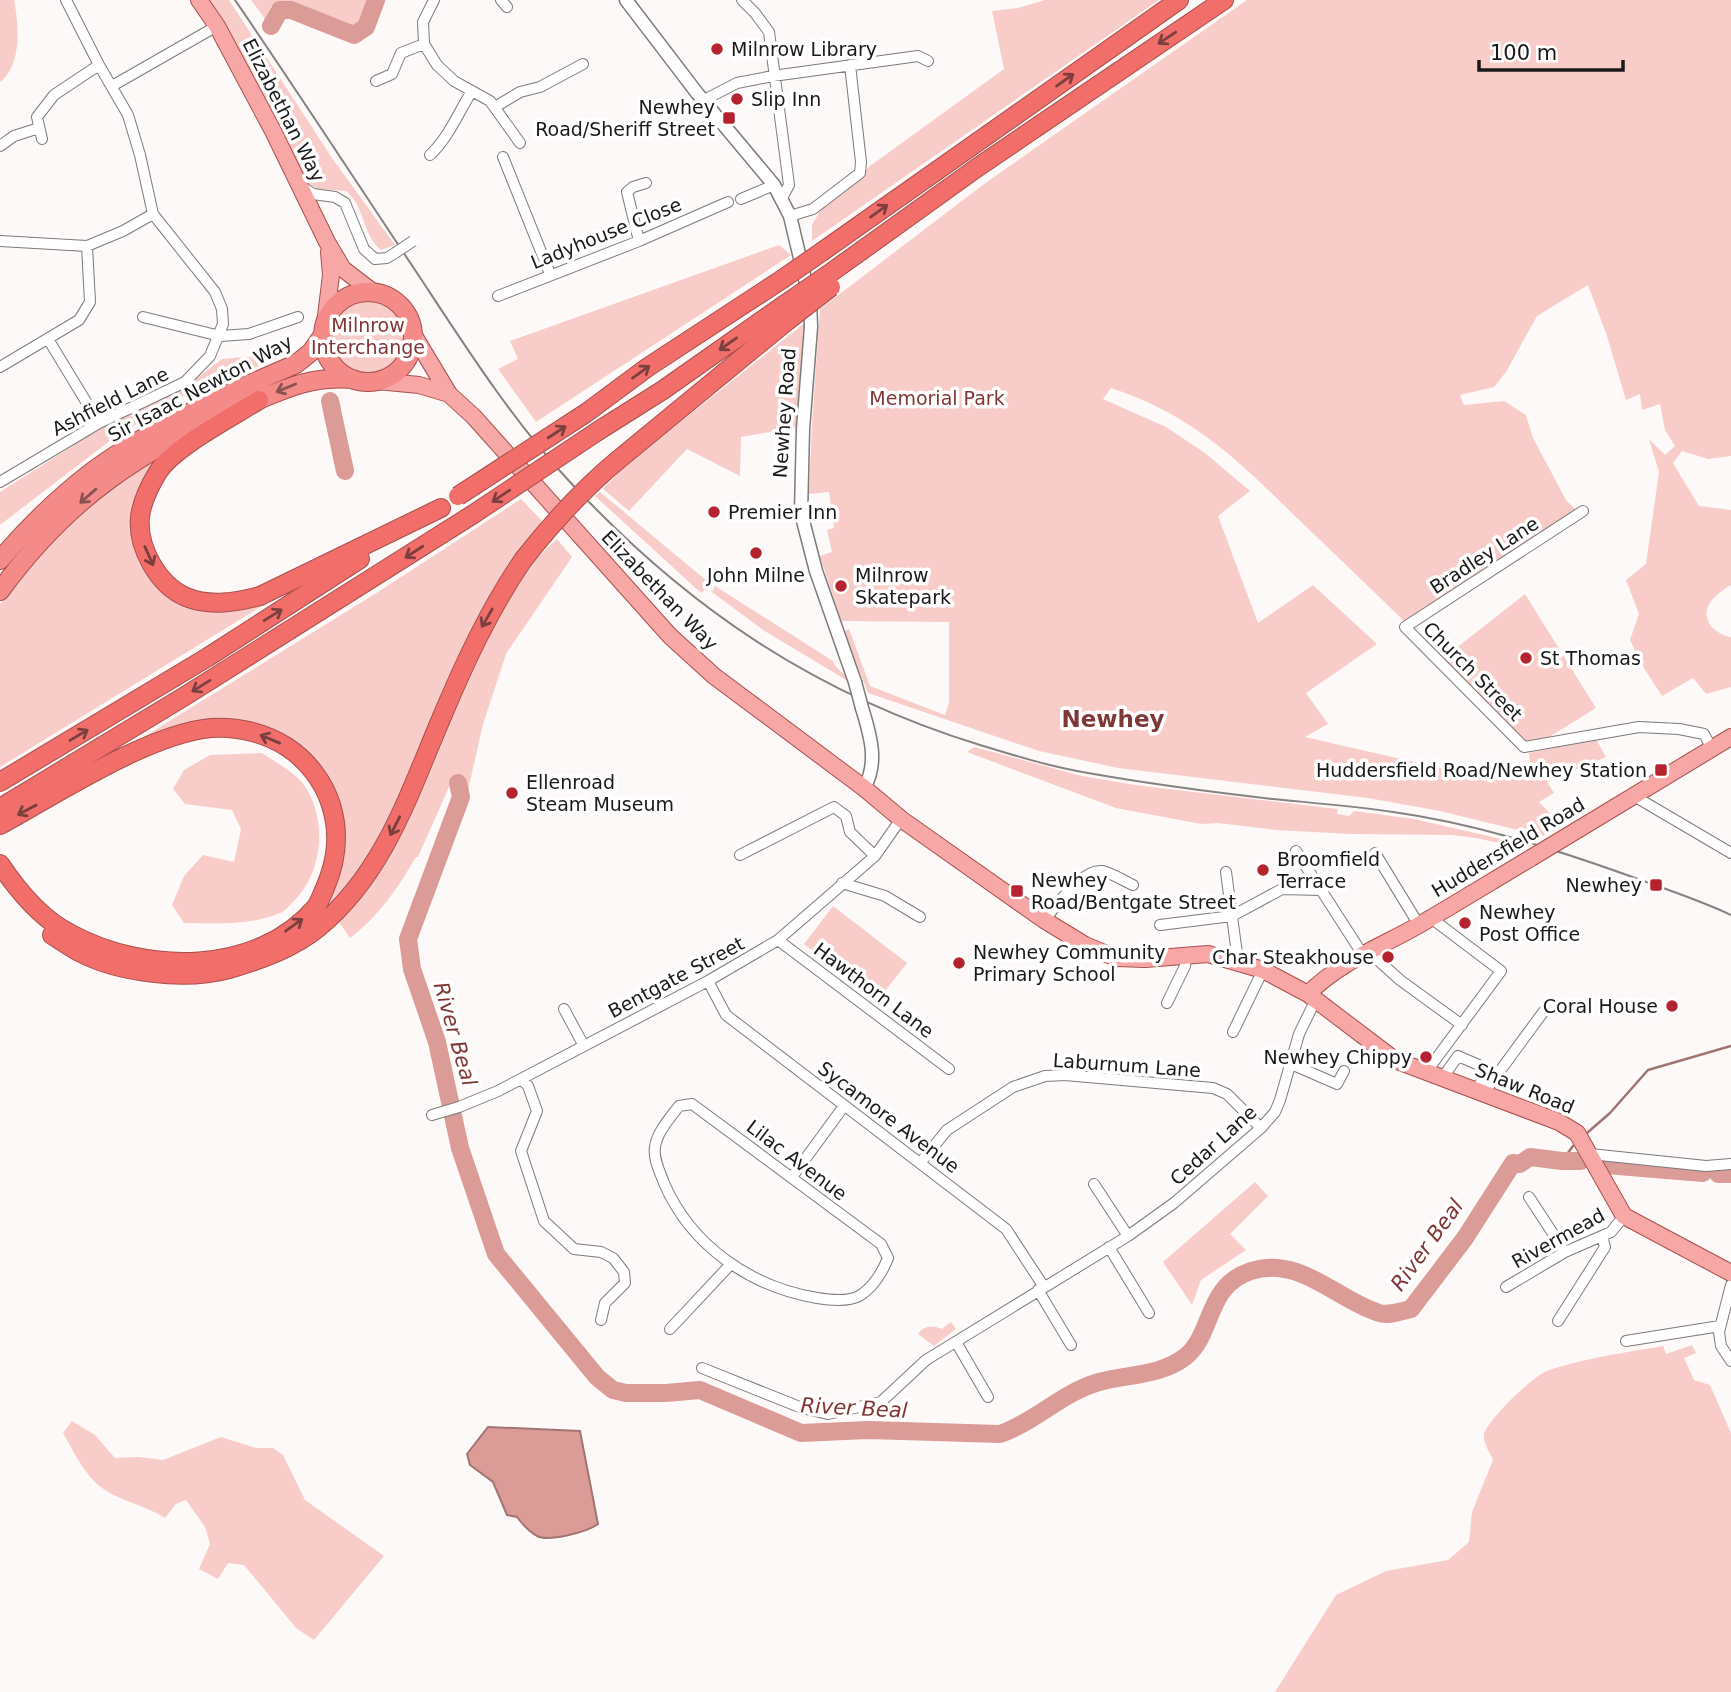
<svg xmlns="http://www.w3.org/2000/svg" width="1731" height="1692" viewBox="0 0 1731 1692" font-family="'DejaVu Sans',sans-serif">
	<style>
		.green { fill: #f8ccc8 }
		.water { fill: #db9c98; stroke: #a17572; stroke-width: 2 }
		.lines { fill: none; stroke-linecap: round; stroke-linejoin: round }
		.stream { stroke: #a17572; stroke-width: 2.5 }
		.river { stroke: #db9c98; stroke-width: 18 }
		.minor-casing { stroke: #7e7a79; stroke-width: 12 }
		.tertiary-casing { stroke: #7e7a79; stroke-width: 15 }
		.primary-casing { stroke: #a6504e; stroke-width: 18 }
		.trunk-casing { stroke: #a6504e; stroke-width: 20 }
		.motorway-casing { stroke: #a6504e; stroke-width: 20 }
		.minor { stroke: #fff; stroke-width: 10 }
		.tertiary { stroke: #fff; stroke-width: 12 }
		.primary { stroke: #f7a8a6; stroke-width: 16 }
		.trunk { stroke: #f48b88; stroke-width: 18 }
		.motorway { stroke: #f26e6b; stroke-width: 18 }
		.tram { stroke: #858282; stroke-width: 2 }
		.minor-bridge-casing { stroke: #7e7a79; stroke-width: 12; stroke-linecap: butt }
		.tertiary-bridge-casing { stroke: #7e7a79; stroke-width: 15; stroke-linecap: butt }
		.primary-bridge-casing { stroke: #a6504e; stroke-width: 18; stroke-linecap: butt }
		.motorway-bridge-casing { stroke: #a6504e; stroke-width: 20; stroke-linecap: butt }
		.minor-bridge { stroke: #fff; stroke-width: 10 }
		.tertiary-bridge { stroke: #fff; stroke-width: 12 }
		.primary-bridge { stroke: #f7a8a6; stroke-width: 16 }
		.motorway-bridge { stroke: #f26e6b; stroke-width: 18 }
		.oneway { stroke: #7b3f3e }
		.oneway2 { stroke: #875250 }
		.poi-dot { fill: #b4232e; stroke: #fff; stroke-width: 2.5 }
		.labels { text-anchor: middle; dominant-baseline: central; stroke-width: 7; stroke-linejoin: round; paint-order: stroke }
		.poi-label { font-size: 19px; fill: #1a1919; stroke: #fff; text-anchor: start }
		.street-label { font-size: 19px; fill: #1a1919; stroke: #fff }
		.park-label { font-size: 19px; fill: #813534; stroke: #fff }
		.water-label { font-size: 21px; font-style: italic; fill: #803433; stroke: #fff }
		.quarter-label { font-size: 23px; font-weight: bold; fill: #7f3836; stroke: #fff }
	</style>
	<rect width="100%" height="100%" fill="#fef9f9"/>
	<path class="green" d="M0,0H14C19,24 22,66 0,82Z
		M209,0H229L332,158L395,245L381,250C362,235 365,206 346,191L318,189L307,182L255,78Z
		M251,0H372C368,13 367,29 351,30C332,21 291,0 271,6L265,19Z
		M1045,0H1159L812,241V225L820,211L870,166L1004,69L992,11L1018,8Z
		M1247,0H1731V456L1708,459L1682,451L1673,463L1699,506L1731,510V585C1722,590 1710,599 1707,609C1703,624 1719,635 1731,637V687L1706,694L1693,678L1662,696L1642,665L1630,640L1639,614L1626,580L1646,564L1659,472L1649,439L1665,455L1675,446L1665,430L1660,404L1642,410L1640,394L1626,400L1607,336L1588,285L1537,316L1506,372L1494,387L1460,395L1464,405L1504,401L1526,415L1533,438L1566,500L1577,511L1406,623C1370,588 1334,553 1298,519C1238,460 1193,415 1111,388L1103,399L1166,427L1205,453L1250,491L1218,516L1258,623L1313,585L1377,644L1306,693L1328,724L1305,737L1475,776L1494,778L1530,762L1529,753L1596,739L1606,757L1547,782L1554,793L1539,802L1563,827L1542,836L1440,811L1368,798L1118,768L1039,751L868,693L844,631L849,629L870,686L945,715L949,703V622L841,621L820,556L832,552L827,530L834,528L829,492L809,494L812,424L820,309L984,184Z
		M779,245L791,255L536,422L498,369L518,359L510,341Z
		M332 336a36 36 0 1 1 72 0a36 36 0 1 1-72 0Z
		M806,322L797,427L741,437L740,476L687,449L629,511L603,489L625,466Z
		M283,350L277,359L181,397L174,404L120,433L0,525V492L101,428L184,388L222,359L267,355Z
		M159,458L136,533L194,604L306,579L0,767V604L63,528L106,492L143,465Z
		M600,492L707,581V588L701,593L595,496Z
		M521,499L546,525L396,810L357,876L323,913L338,862L317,769L229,724L61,788L378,592Z
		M557,539L572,557L506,654L483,724L467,795L463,781L452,780L418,857H416C397,889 380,915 350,938L339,922C356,903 372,885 386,863C442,769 464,655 531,566C538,556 548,548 557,539Z
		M715,586L833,661C836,670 845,672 848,681L763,630L712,592Z
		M1525,594L1596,708L1541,742L1523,744L1441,660Z
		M974,747L1082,776L1135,785L1338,809L1337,814L1349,816L1354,811L1414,819L1527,845L1522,848L1476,838L1452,835L1350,834L1276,830L1218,823L1201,824L1116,808L967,752Z
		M262,753C279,765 302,775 310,795C327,831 320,876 292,903C288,907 284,912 280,913C249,926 216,923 184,923L172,905L184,876L203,855L234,862L241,829L232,810L185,804L173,789L184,770L210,755Z
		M833,906L907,963L878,1000L804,944Z
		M1255,1182L1268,1196L1230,1234L1246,1250L1201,1280L1192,1305L1163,1262Z
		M951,1322L956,1329L934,1346L918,1334C924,1325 933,1325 942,1329Z
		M1692,1345L1696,1353L1684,1358L1694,1380L1710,1385L1731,1433V1692H1275L1336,1595L1386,1571L1448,1560L1469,1542L1472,1512L1493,1460C1490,1453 1483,1443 1484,1435C1486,1421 1533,1376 1547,1371C1580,1359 1628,1352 1663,1346L1666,1354Z
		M72,1421L95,1435L115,1458L139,1457L163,1460L221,1437L256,1448H273L283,1455L305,1500L384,1556L314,1640L296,1628L244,1565L228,1563L218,1579L199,1569L210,1544L205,1527L186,1500L176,1504L165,1518C146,1506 124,1502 105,1490C86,1478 74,1452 63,1433Z"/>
	<path class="water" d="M488,1427L580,1431L598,1524C587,1532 549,1542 537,1536C528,1531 523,1525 517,1517L507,1515L493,1482L470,1465L467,1454Z"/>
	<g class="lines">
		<path class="stream" d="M1587,1133L1610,1113L1648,1070L1731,1046
			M1562,1161L1573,1146"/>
		<path class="river" d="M271,26L280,10H291L354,35L366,27L376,0
			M330,401L345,471
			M458,783L461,797L408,939L412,969L437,1042L460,1148L496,1254L597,1377L613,1390L626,1393H666L700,1390L801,1433L868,1430L1000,1434C1035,1422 1063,1392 1099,1382C1128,1374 1160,1376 1185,1357C1214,1334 1205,1286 1251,1271C1299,1255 1337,1300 1379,1313C1388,1316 1402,1311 1411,1309L1465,1238L1513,1163L1520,1164L1530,1157L1562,1161H1581
			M1606,1165L1703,1173
			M1718,1174H1731"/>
		<defs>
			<path id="minor" d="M434,0L423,22L424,44L437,65L454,81L490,101L520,143
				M501,0L507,7
				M742,0L755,13L769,32L789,185L782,198
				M376,81L392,74L401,53L424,44
				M112,86L217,26
				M704,100L737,83L773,76L918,56L928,61
				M495,107L520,92L540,87L583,64
				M42,139L37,117L54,95L99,65
				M0,146L14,136L39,128
				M430,155C449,137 458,113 472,91
				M503,157L550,274
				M304,188L313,194L335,197L345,203L364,249L375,259L387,258L395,253
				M741,199L774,185
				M790,216L813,209L860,173L861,162L850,65
				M0,241L87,246L123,231L153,214
				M639,241L627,192L633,187L646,183
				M498,296L639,241L728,202
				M143,317L220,336L249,334L298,317
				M48,339L99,423
				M0,367L79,320L90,302L87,246
				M0,482L99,423L185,382L210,356L223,324L222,309L215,292L153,214L140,155L128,115L99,65L66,0
				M1583,511L1405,627L1524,747L1639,727L1679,729L1704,734L1712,749
				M1634,796L1731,853
				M1296,851L1363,955
				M1375,853L1419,925
				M740,855L834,807L846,816L850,832L875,856
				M1226,872L1238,961
				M842,883L885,896L920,917
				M1044,920C1057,906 1081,869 1102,871C1112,873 1124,881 1133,885
				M1160,925L1232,916L1282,889L1321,890
				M778,940L949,1069
				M1369,952L1400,980L1462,1025
				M708,981L726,1015L1006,1229L1044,1287
				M1167,1003L1185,966L1186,955
				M564,1009L584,1046
				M1233,1032L1263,970
				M1291,1064L1337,1084L1344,1071
				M1427,1071L1501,971L1431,918
				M1443,1077L1458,1056L1488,1069L1476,1091
				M521,1079L528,1086L537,1111L521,1151L544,1221L574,1249L601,1252L613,1258L624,1272L625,1283L605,1303L601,1320
				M1483,1094L1544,1011
				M692,1104L881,1244L888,1258C883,1271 873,1288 859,1296C848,1302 829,1300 817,1298C751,1287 691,1246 664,1183C660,1172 653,1159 655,1147C657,1132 670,1118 679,1106Z
				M432,1115L459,1107L498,1091L708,981L778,940L875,856L901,819
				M1590,1154L1706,1166L1731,1164
				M921,1162L947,1130L1013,1087L1045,1076L1065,1075L1213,1088L1227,1094L1261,1128
				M792,1177L844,1106
				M1094,1184L1128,1236
				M1529,1197L1565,1252
				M1109,1247L1149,1313
				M1731,1285L1719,1332L1721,1346L1731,1361
				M1506,1287L1565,1252L1611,1232L1624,1216
				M1038,1290L1071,1345
				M1558,1321L1605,1247L1602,1236
				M670,1329L730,1265
				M1626,1341L1720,1326
				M956,1342L988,1397
				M702,1368L802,1408L828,1414L881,1402L926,1360L1128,1236L1174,1203L1261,1128L1275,1112L1280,1100L1299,1034L1316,999"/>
			<path id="tertiary" d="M626,0L697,93L774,185L790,216L810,300L811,327L803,429L801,513L816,571L855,682
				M862,708C870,734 879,763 864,788"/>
			<path id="primary" d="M199,0L217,26L273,131L327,242L343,269L373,292
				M325,324L331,275L329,252
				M413,334L449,394L474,417L670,636L714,676L864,788L901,819L1044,920L1085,945L1116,958L1145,959L1208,954L1263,970L1308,994L1395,1060L1559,1122L1577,1133L1624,1216L1731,1273
				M377,381L419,385L449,394
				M1579,829L1731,737
				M1308,994C1338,963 1382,946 1419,925C1457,903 1494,880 1531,858"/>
			<path id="trunk" d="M323 337a45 45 0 1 1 90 0a45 45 0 1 1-90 0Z
				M0,560C28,527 59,497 93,471C151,428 230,392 296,364L311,352L323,335
				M0,591C67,499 142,448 246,405C285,389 309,376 353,379"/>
			<path id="motorway" d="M823,251L1179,0
				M829,274L978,167L1224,0
				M259,400C232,417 174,447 158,472C150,485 142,501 140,517C137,547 158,585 186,597C210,607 237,602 260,596L441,508
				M586,413L648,367L781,280
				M598,431L663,390L784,305
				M618,460L787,321
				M0,782L208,657L360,559
				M0,808L185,696L472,515
				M0,825C57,794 148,734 211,728C237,726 265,733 287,747C307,760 324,782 331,805C340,834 337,860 325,888C322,894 320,901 316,907C257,976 145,974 71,934C41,919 18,891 0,864
				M52,935C61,941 70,947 79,952C119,973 185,981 229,969C260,960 294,948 319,927C384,873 409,794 441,719C464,664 489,610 523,560"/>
		</defs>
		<use href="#minor" class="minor-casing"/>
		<use href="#tertiary" class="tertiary-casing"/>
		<use href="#primary" class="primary-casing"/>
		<use href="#trunk" class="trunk-casing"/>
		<use href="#motorway" class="motorway-casing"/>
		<use href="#minor" class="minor"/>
		<use href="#tertiary" class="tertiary"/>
		<use href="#primary" class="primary"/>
		<use href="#trunk" class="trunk"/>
		<use href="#motorway" class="motorway"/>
		<path class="tram" d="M235,0C298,92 359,186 421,279C467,349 513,421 570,482C687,608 815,694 980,745C1016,756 1052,767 1088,773C1150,784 1211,792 1273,799C1313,803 1353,806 1393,812C1473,823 1551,848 1627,875C1662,888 1697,899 1731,915"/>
		<defs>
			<path id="minor-bridge" d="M395,253L413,241"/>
			<path id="tertiary-bridge" d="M855,682L862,708"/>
			<path id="primary-bridge" d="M1531,858L1579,829"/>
			<path id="motorway-bridge" d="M781,280L823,251
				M784,305L829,274
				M787,321L831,287
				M458,496L586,413
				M472,515L598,431
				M523,560C552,523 582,490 618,460"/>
		</defs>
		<use href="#minor-bridge" class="minor-bridge-casing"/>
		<use href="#tertiary-bridge" class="tertiary-bridge-casing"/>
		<use href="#primary-bridge" class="primary-bridge-casing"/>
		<use href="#motorway-bridge" class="motorway-bridge-casing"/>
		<use href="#minor-bridge" class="minor-bridge"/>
		<use href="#tertiary-bridge" class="tertiary-bridge"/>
		<use href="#primary-bridge" class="primary-bridge"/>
		<use href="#motorway-bridge" class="motorway-bridge"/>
	</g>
	<defs><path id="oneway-shaft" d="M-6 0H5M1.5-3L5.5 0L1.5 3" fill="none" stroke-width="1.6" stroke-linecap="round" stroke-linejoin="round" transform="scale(1.75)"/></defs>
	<g class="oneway">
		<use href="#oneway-shaft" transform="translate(1167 38) rotate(146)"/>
		<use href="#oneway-shaft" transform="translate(1065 80) rotate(-35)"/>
		<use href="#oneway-shaft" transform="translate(879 211) rotate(-36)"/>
		<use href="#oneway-shaft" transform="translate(728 344) rotate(145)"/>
		<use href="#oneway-shaft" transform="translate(641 372) rotate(-36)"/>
		<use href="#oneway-shaft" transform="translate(557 432) rotate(-33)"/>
		<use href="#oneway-shaft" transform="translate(501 496) rotate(146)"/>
		<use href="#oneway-shaft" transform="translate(414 552) rotate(147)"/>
		<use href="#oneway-shaft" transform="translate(149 556) rotate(66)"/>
		<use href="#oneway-shaft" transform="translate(273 615) rotate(-32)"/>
		<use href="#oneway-shaft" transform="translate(487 618) rotate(120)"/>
		<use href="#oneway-shaft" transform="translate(201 686) rotate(148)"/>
		<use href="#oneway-shaft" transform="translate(79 735) rotate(-31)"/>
		<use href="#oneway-shaft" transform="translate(270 739) rotate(-157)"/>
		<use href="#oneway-shaft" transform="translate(27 810) rotate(152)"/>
		<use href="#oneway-shaft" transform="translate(395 826) rotate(117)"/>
		<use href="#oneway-shaft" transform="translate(294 925) rotate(-36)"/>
	</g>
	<g class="oneway2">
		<use href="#oneway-shaft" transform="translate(286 388) rotate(158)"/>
		<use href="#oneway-shaft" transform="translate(88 496) rotate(139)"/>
	</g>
	<g class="poi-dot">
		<circle cx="717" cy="49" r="7"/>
		<circle cx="737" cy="99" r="7"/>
		<rect x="722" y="111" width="14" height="14" rx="3.5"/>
		<circle cx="714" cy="512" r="7"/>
		<circle cx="756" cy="553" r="7"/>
		<circle cx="841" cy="586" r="7"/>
		<circle cx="1526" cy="658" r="7"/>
		<rect x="1654" y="763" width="14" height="14" rx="3.5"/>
		<circle cx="512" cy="793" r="7"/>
		<circle cx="1263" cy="870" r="7"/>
		<rect x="1649" y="878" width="14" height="14" rx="3.5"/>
		<rect x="1010" y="884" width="14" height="14" rx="3.5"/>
		<circle cx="1465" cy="923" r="7"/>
		<circle cx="1388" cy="957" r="7"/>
		<circle cx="959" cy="963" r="7"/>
		<circle cx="1672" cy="1006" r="7"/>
		<circle cx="1426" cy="1057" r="7"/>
	</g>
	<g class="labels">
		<g class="poi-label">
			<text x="731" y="49">Milnrow Library</text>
			<text x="751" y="99">Slip Inn</text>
			<text x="715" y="107" text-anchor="end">Newhey<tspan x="715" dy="22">Road/Sheriff Street</tspan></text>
			<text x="728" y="512">Premier Inn</text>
			<text x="756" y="575" text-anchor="middle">John Milne</text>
			<text x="855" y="575">Milnrow<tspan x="855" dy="22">Skatepark</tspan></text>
			<text x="1540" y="658">St Thomas</text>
			<text x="1647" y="770" text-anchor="end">Huddersfield Road/Newhey Station</text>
			<text x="526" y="782">Ellenroad<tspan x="526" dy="22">Steam Museum</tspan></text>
			<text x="1277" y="859">Broomfield<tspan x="1277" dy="22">Terrace</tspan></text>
			<text x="1031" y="880">Newhey<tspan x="1031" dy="22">Road/Bentgate Street</tspan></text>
			<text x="1642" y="885" text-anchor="end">Newhey</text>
			<text x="1479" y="912">Newhey<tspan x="1479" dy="22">Post Office</tspan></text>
			<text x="973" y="952">Newhey Community<tspan x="973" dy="22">Primary School</tspan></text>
			<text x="1374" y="957" text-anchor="end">Char Steakhouse</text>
			<text x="1658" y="1006" text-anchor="end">Coral House</text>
			<text x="1412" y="1057" text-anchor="end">Newhey Chippy</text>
		</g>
		<g class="street-label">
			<text transform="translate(284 110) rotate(63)">Elizabethan Way</text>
			<text transform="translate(606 233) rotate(-22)">Ladyhouse Close</text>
			<text transform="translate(200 388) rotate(-28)">Sir Isaac Newton Way</text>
			<text transform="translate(110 401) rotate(-27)">Ashfield Lane</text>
			<text transform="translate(784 413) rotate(-86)">Newhey Road</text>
			<text transform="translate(1484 555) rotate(-33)">Bradley Lane</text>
			<text transform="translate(660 590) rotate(46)">Elizabethan Way</text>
			<text transform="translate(1473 671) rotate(45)">Church Street</text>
			<text transform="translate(1508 847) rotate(-31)">Huddersfield Road</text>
			<text transform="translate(676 977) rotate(-28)">Bentgate Street</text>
			<text transform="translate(874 990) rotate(37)">Hawthorn Lane</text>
			<text transform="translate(1127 1065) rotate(4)">Laburnum Lane</text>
			<text transform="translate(1525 1088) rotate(22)">Shaw Road</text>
			<text transform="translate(889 1117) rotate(37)">Sycamore Avenue</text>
			<text transform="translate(1213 1145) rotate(-42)">Cedar Lane</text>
			<text transform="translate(797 1160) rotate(37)">Lilac Avenue</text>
			<text transform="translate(1558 1238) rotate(-29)">Rivermead</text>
		</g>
		<g class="park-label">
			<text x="368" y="325">Milnrow<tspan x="368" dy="22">Interchange</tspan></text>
			<text x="937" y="398">Memorial Park</text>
		</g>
		<g class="water-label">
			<text transform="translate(455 1034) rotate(74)">River Beal</text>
			<text transform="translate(1427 1245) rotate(-54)">River Beal</text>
			<text transform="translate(854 1408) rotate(3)">River Beal</text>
		</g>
		<g class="quarter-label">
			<text x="1113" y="719">Newhey</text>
		</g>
	</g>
	<path d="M1479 60v10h144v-10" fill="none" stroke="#1a1919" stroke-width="3.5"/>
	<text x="1490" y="60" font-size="21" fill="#1a1919" stroke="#ffffff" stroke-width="5" paint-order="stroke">100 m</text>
</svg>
